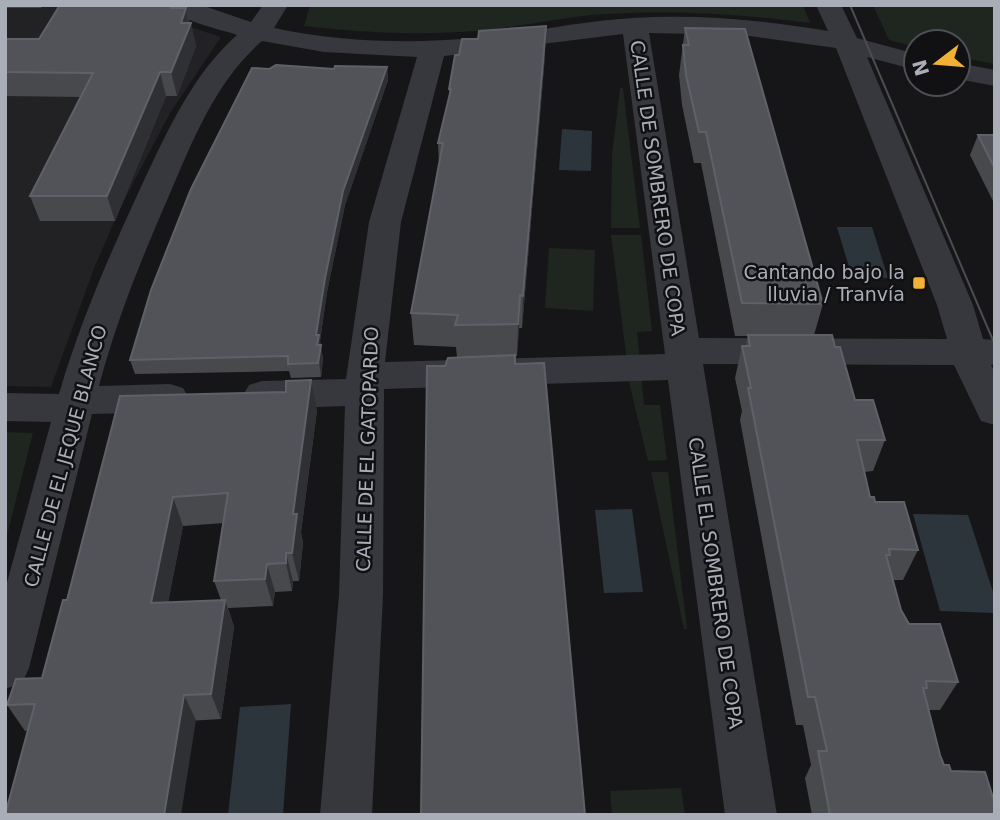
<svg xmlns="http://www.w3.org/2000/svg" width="1000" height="820" viewBox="0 0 1000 820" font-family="'DejaVu Sans',sans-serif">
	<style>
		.built { fill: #222225 }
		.green { fill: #1e261f }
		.water { fill: #2c353c }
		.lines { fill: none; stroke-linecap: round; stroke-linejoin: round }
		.minor { fill: #37383d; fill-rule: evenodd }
		.tram { stroke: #4a4c52; stroke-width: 2 }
		.wall { fill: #47494d; fill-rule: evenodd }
		.shaded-wall { fill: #2f3033 }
		.building { fill: #525359; stroke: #5f6168; stroke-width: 2 }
		.poi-dot { fill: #f2b134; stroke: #111113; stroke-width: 2.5 }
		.labels { text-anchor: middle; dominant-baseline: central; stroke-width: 5; stroke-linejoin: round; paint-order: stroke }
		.street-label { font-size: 19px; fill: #a8adb8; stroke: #111113 }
		.poi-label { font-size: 19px; fill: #a8adb8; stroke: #111113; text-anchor: end }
	</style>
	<rect width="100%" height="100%" fill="#161618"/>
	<path class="built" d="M5,5H142L178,23L221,37L170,113L120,208L93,271L51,387L5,386Z"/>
	<path class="green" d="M310,5H803L810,23C742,14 676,10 607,14C566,16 526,26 485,30C424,36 365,33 304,26Z
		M873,5H995V64L958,57V42H916V47L889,40Z
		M620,88H623L640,228H611L612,155Z
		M611,235H641L652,331L637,332L640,362H627Z
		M549,248L595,250L593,311L545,308Z
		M641,373L644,405H660L667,460L648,461L627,374Z
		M5,432L33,433L5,543Z
		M651,472H668L687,629H684Z
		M681,788L685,815H612L610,791Z"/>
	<path class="water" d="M562,129L592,131L591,171L559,170Z
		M837,227H872L888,278L852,277Z
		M632,509L643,592L604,593L595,510Z
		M913,514L968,515L995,598V613L940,611Z
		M291,704L283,815H228L240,707Z"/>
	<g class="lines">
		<path class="minor" d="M166,5H201L251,22L263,5H288L274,28C340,42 409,44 475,38C528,33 580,21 633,18C698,14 763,20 828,31L816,5H841L857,38L916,54V70L867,57L973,305L983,339L995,340V364L991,365L995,373V425L981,421L954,365L703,364L777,815H725L668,380L384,389L383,595L372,815H320L339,595L345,406L262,409L249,405L243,395L249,385L262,381L346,379L369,222L417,57L324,52L262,41C217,80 194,137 171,191C143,255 117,318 99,386L170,384L183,388L189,398L183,408L170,412L92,414L29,668L22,683L5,689V590L51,422L5,421V393L59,394C80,322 109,256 140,189C165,136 192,74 237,35C220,29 176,20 166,5ZM649,33L742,35L836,48L937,305L947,339L699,338ZM623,34L665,354L385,362L401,222L444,56Z
			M958,63L995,70V86L958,79Z"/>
		<path class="tram" d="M850,5L995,345"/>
	</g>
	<path class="wall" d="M5,5H43L41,8H5Z
		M60,5H176V8H186L196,46L177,96H166L115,221H40L30,196L81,97L5,96V39H39Z
		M685,28L823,304L814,335L835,347L855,400L885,440L873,471L864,472L870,497L918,550L903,580H893L901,610L909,624L958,682L940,710H929L940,755L944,765L995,815H812L805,778L811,765L803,725H796L740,420L742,411L735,378L742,346H746L748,336H735L701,163H694L682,105L679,75Z
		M545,56L522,328H519L517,356L445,366L457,357L456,347L414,345L411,313L439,163L438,143L449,98V89Z
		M387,67L388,80L345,205L327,292L320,341L323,359L321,377L291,378L289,371L135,374L130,360L269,69H334Z
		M978,135H995V205L970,155Z
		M120,396L317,410L301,532L303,543L299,581H293L292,591L275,592L273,606L228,608L234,627L221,719L25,731L7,705L42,678L67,600ZM224,523L214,581L221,600L168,602L183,526Z"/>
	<path class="shaded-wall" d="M186,8L190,26L191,23L196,46L177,96L171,72L181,23Z
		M546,26L545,56L522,328L523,296Z
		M387,67L388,80L345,205L327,292L320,341L323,359L321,377L316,335L325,278L343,191Z
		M160,72L166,96L115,221L107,196Z
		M520,295L519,328L517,356L518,324Z
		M311,380L317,410L301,532L303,543L299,581L292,553L293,514Z
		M173,497L183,526L163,630L151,603Z
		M286,553L293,581L292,591L286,563Z
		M267,564L275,592L273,606L265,579Z
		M225,600L234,627L221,719L211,694Z
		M184,695L196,720L181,815H164Z"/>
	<path class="building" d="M60,5H173L171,8H186L181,23H191L171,72H160L107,196H30L93,73L5,72V39H39Z
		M546,26L523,296L520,295L518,324L455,325L458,315L411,313L443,143H438L451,89H449L455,55H459L462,39H478L479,31Z
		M685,28L745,29L823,304L742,303L706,132H699L686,75L683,45H689Z
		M276,65L334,69L335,66L387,67L343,191L325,278L316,335H319L317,345H321L318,363L288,364V356L130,360L151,290L191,189L252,68L269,69Z
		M978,135H995V169Z
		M748,335H832L835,347H840L855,400H873L885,440H857L870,497H874L875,502H904L918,550L889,549L890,555H886L901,610L909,624H940L958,682L926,681L927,688H923L940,755L944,765H949L951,771L985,772L995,804V815H830L818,751H827L815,697H808L748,388H751L742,346H750Z
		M515,355V364L544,363L585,815H421L427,366H445L448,358Z
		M311,380L293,514H297L292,553H286V563L267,564L265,579L214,581L228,493L173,497L151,603L225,600L211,694L184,695L164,815H5L35,704L7,705L16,679L42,678L63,600H67L120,396L286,392V381Z"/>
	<rect class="poi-dot" x="912" y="276" width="14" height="14" rx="3.5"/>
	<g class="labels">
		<g class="street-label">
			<text transform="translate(658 188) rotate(82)">CALLE DE SOMBRERO DE COPA</text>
			<text transform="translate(367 449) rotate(-88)">CALLE DE EL GATOPARDO</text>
			<text transform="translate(65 456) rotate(-75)">CALLE DE EL JEQUE BLANCO</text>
			<text transform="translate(716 583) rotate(82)">CALLE EL SOMBRERO DE COPA</text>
		</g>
		<g class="poi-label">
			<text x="905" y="272">Cantando bajo la<tspan x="905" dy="22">lluvia / Tranvía</tspan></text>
		</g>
	</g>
	<rect width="1000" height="820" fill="none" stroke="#a8adb8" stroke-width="14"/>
	<g transform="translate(937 63) rotate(254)"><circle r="33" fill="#111113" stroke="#4d4f55" stroke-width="2"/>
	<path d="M0-5L12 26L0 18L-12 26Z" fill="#f2b134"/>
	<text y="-10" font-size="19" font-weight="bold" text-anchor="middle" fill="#a8adb8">N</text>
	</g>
</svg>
